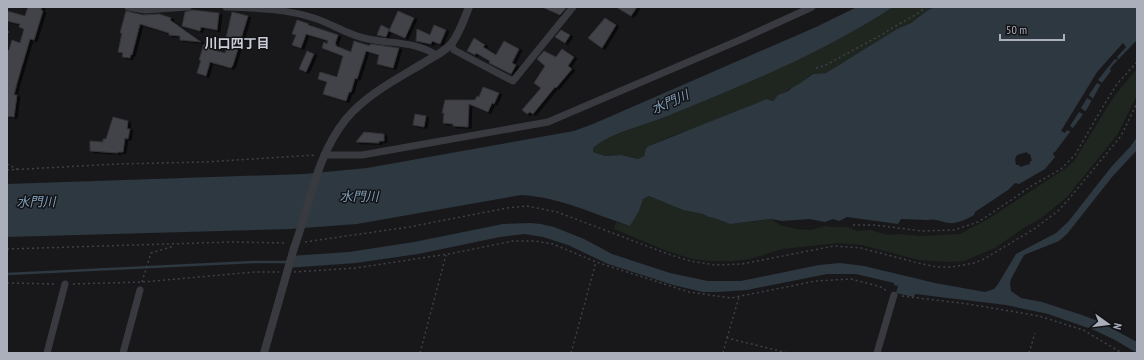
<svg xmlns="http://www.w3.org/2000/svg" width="1144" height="360" viewBox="0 0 1144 360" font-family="'PT Sans Narrow','Noto Sans JP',sans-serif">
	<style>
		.green { fill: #1e261f }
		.water { fill: #2d3840 }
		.pier { fill: #18181b }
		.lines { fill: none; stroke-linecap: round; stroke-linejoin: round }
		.stream { stroke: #2d3840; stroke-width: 2.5 }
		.building { fill: #424348; stroke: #323237; filter: url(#shadow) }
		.path { stroke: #3f4147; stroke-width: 1.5; stroke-dasharray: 2 3; stroke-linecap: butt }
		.minor { stroke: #393a40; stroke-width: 7 }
		.tertiary { stroke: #393a40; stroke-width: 8 }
		.tertiary-bridge { stroke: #393a40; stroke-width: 8 }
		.labels { text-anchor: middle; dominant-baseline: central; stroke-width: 3; stroke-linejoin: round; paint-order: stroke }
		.neighbourhood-label { font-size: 13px; font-weight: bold; fill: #cbced7; stroke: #131316 }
		.water-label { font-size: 13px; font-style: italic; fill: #7f9eb8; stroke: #131316 }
	</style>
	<defs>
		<filter id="shadow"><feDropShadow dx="3" dy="1.5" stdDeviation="0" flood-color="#0009"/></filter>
	</defs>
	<rect width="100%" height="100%" fill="#18181b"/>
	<path class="green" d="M893,7H935L928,10L911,23L897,29L826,73C822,73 816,73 813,74C808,76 804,81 800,84C791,88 779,94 773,101L766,99L757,104L733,113L709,123L672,136L649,146L645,151L644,156L638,159L621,155L605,156L593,152V148C608,135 629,130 648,123C661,119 675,113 688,107C758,79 829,48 893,7Z
		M1137,69V95L1117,135L1067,197L1040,219L1025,227L995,248L964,261L951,262L919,260L862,245L838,243L783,249L750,259L733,261H710L692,259L667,251L614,229L616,222L630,226L639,211L643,199L649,196L683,210L703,214L709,217L714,218L726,223L750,222L771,219L780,225L796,229L811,230L825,226L833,227H847L857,231L870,230L888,235L899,234L920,236L960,234L988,219L1066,168L1074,161L1115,95Z"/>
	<path class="water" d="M857,7H893C829,49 758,79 687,108C674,113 661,119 648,123C629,130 608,135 593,148V152L605,156L621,155L638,159L644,156L646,148L649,146C676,135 704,124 732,113C743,108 755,105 766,99L773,101L778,95L788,91L793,87L799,84L813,74L826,73L897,29L911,23L928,10L935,7H1137V40L1112,66L1110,69L1111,71L1101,84L1087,109L1055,152H1054L1053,154L1055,157L1045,169L1019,184L1015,183L1008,190L975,212L974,215C967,219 957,224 949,223C942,222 935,218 927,220L901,219L898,224L847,217L839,221L833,219L825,222L809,219L782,221L771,219L730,224L714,218L709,217L703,214L683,210L649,196L643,199L639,211L630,226C594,214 559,197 521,195L357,224L290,229L7,237V184L304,174L367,168L574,131L593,124L816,27Z
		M1137,137V150L1112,177L1067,234L1059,241L1024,255L1011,279L1010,284L1011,291L1021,298L1042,302L1082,315L1098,321L1137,342V353L1115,340L1094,330L1048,314L1006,305L915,294L914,297L896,293L898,286L894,285V283L856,274H827L747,290L718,292H703L673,285L608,264L568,245L543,237L525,234L500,237L418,254L356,263L286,268L290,256L349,252L414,242L503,224L530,223L541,224L554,227L584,239L612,254L670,273L708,281H741L819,265L840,263L864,266L935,283L985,292L994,289L998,284L1016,254L1056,233L1068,222L1112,166L1130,147Z"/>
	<path class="pier" d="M1123,43L1126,47L1117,57L1118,59L1117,60L1115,59L1105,71L1098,80L1102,83L1101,85L1097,83L1089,95L1093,99L1092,101L1087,98L1081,108L1086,112L1084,115L1079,112L1070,126L1074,129L1071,132L1067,130L1065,133L1061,131L1097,72Z
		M1027,152L1028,154H1030L1032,161H1030V164L1020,167L1019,165H1016L1015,159L1017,155Z"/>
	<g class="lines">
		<path class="stream" d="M7,274L253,262H289"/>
	</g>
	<path class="building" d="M28,7H42L41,10L43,11L34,40L30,39L17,83L14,95H17L14,117L7,116V50H9L12,40L20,43L24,29L19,27L20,24L7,21V11L25,16Z
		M542,7H567L560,15Z
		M616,7H637L631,16Z
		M192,10L219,13L217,30L201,27L200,31L182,26L185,12Z
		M126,11L143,15L159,14L171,18L170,20L201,42L180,40V36L169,35V33L140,24L132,55L131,54L130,58L123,57L122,56L123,53L118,52L122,33H120Z
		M398,11L414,18L405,38L389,31Z
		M232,12L248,16L233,65L231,68L210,62L206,76L197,73L201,60H199L204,44L213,50L225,53L230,39L226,38Z
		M605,18L616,25L602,48L588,38Z
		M297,20L309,24L308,25L338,35L335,44H336V46L351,52L354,41L370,46V44L399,48L393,68L377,64L379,55L366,51L357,79L355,78L351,92H349L346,101L323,94L327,82L318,79L320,72L337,77L343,56L322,48L324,42L327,44L328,41L326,40L306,34L301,48L292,45L296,35L292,34Z
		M381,25L389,29L386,37L377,35Z
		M434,25L446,30L440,44L432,41L431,44L416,41L417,29L430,35Z
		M561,30L570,35L565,43L555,37Z
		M474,38L485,45L483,47L496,55L504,41L519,49L512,63L516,65L511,74L489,63L490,61L476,53L475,55L467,51Z
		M562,49L574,57L568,66L572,69L556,88L555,87L533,114L530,112L527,114L522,110L541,88L534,83L545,66L537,59L544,51L556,57Z
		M307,51L314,54L306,72L299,69Z
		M483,87L499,93L494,104L492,103L488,112L469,104L468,127L453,126V124L443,123L444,113H442L445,100H475L477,96L479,97Z
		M415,114L426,116L424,127L413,125Z
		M113,117L128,121L127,129H130L128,139L125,138L123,152H118V153L90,151V141L103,142V139H106Z
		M364,132L384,134V141H379V143L356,142Z"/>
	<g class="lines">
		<path class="path" d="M7,32H11
			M816,68L824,66L883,34C897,24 913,18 926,7
			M7,164L19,170
			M7,170L117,164L204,162L316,155
			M853,225H874L922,231L954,230L978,222L986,217L1033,185L1061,169L1075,155L1102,108L1117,84L1137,62
			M305,242L409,227L507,208L527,206L557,212L668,254L690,261L716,265L742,264L834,246L861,248L918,263L937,267H952L974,263L984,259L1034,229L1058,211L1068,200L1121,136L1137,103
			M7,249L231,242L287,243
			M294,272L356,268L454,253L513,241H535L553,244L596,262L689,292L731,298L816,281L851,279L881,287L887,291
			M142,282L151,253L171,247L173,244
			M7,283L57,284
			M73,284L143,282L255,272H279
			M902,296L968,304L1039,316L1083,330L1122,353
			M727,338L739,297
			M420,353L446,255
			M571,353L596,262
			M723,353L727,338L788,353
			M1029,353L1035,333"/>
		<path class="minor" d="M128,7L145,10L188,7
			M226,7C257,8 288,9 317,19C334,25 350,36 368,39C392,44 415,41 436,55
			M451,44L454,50L513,81L573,7
			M324,155H362L548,122L742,39L812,7
			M47,353L65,284
			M123,353L140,290
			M877,353L894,295"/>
		<path class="tertiary" d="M294,248C310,205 316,156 346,119C367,94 397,79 425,62C433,57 446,51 452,43C460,32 464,19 469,7
			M264,353L282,290"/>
		<path class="tertiary-bridge" d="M282,290L294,248"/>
	</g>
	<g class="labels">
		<g class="neighbourhood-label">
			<text x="237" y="43">川口四丁目</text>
		</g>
		<g class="water-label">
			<text transform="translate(670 102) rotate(-24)">水門川</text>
			<text x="359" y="196">水門川</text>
			<text transform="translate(36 202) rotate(-1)">水門川</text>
		</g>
	</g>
	<rect width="1144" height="360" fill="none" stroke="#aaafbb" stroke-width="16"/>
	<g transform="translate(1108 324) rotate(104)" stroke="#131316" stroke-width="3" paint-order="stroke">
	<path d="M0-3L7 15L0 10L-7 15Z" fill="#aaafbb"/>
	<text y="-6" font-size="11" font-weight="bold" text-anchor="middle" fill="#aaafbb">N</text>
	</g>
	<path d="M1000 34v6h64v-6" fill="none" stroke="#aaafbb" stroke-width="2"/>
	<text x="1006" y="34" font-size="12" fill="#aaafbb" stroke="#131316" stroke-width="3" paint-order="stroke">50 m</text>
</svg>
